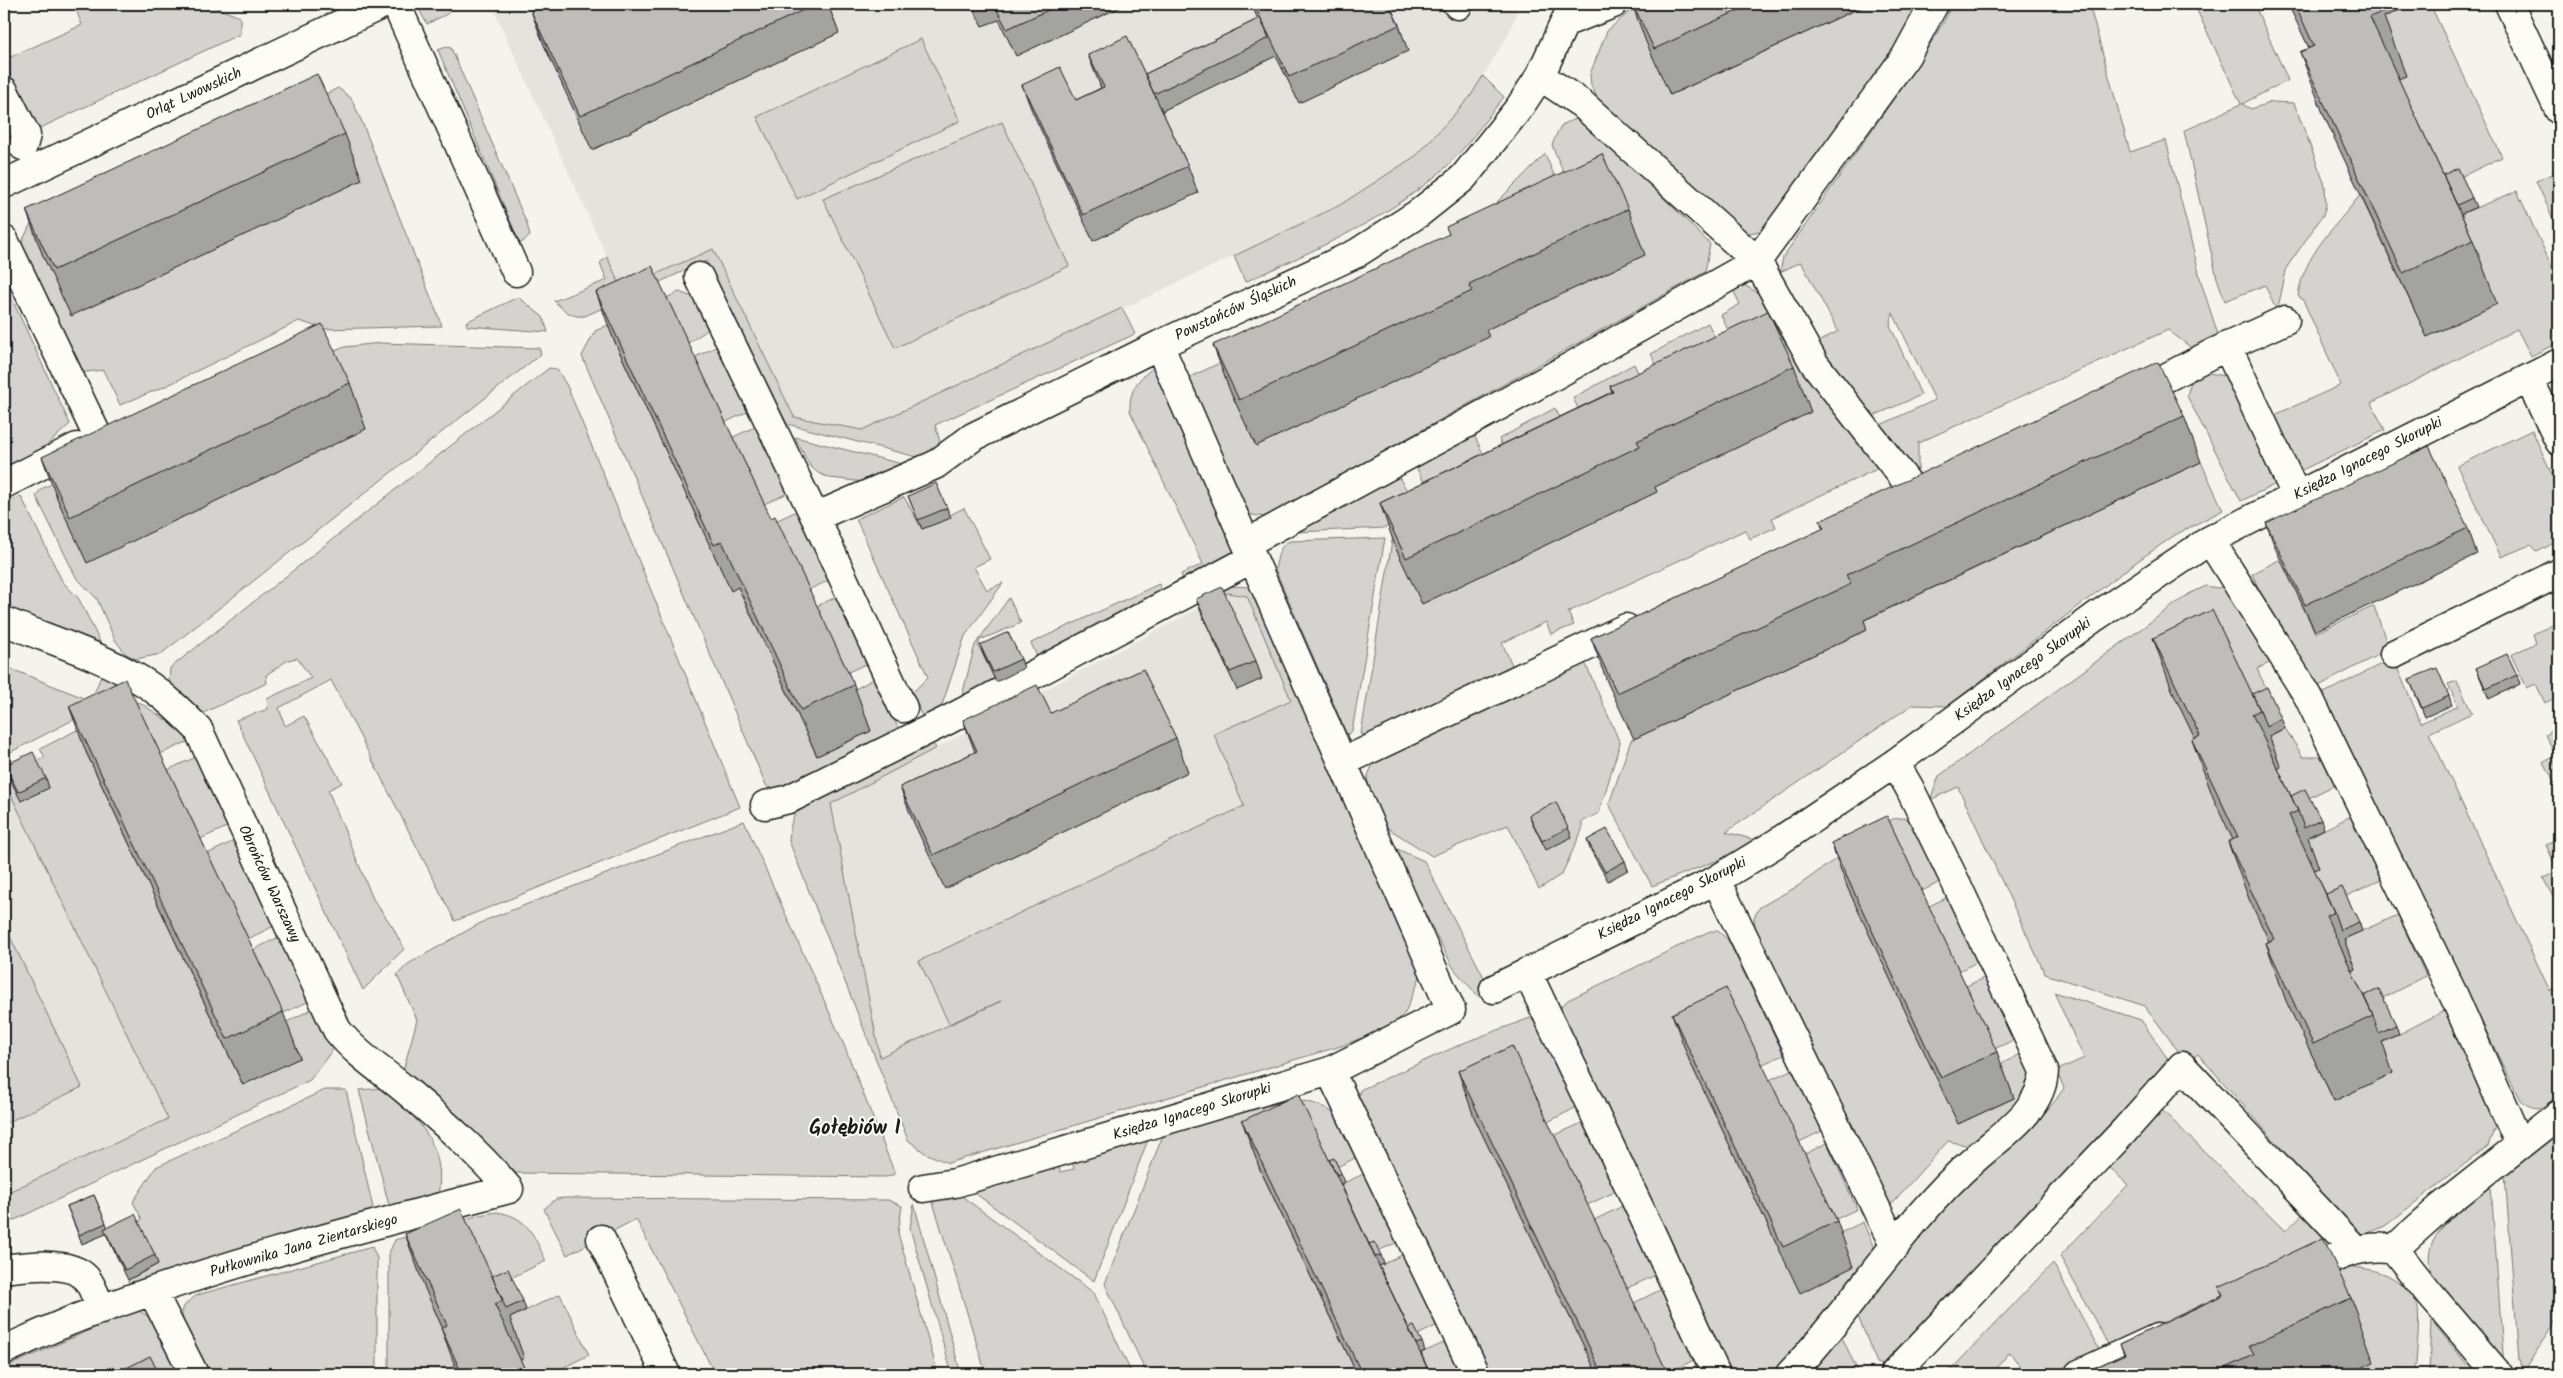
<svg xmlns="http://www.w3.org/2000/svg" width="2563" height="1378" viewBox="0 0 2563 1378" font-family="Kalam,sans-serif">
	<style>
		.built { fill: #e4e3de }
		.green { fill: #d4d3cf; stroke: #787876 }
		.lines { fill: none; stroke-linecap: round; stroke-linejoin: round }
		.minor-casing { stroke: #1c1c1c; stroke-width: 31 }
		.minor { stroke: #fdfcf7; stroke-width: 28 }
		.wall { fill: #a3a3a0; stroke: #1c1c1c }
		.building { fill: #bebdba; stroke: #1c1c1c }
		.labels { text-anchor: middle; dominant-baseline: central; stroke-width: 4; stroke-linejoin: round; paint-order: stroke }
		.street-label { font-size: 15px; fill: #1c1c1c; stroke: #fdfcf7 }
		.district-label { font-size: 20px; font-weight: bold; fill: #1c1c1c; stroke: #fdfcf7 }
	</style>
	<rect width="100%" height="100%" fill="#f4f3ee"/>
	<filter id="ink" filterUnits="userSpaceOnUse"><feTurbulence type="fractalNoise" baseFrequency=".02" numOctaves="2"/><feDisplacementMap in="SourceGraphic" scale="10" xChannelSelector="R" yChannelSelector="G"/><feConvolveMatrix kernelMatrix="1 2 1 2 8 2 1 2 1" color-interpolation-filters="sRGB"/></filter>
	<g filter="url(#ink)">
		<path class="built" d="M491,4H1520L1508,35L1470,97L1417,155L1338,207L861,432L794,417L713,249L622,289Z
			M1227,593L1247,596L1292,700L1348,838L880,1058L831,804Z
			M4,781L168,1119L4,1194Z"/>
		<path class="green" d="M74,4H120L122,8L132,4H207L240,17V34L34,131L4,60L82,25Z
			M416,4H457L447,14L427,24Z
			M1638,4L1670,95L1868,4H1924L1916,20L1769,229L1740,235L1597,97L1591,86L1590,74L1607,31Z
			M1951,4H2089L2130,152L2166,140L2202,285L2219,338L2194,350L2168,330L1918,443V470L1906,464L1876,427L1935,400L1893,313L1890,325L1921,395L1869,418L1813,345L1838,331L1801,262L1780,272L1783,257L1916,67L1945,20Z
			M2194,4H2254L2288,80L2242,104L2251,109L2272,102L2294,103L2325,185L2326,205L2323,215L2287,267L2277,312L2265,285L2225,301L2217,278L2184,131L2241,104Z
			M2413,4H2430L2502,157L2442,186L2393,81L2405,75L2380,19Z
			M921,39L960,121L797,199L757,117Z
			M446,47L451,48L527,224L530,236L520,244L438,50Z
			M1483,76L1504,97C1485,120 1467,147 1446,167C1389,219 1314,250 1245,282L1234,256L1340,205L1417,155L1470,97Z
			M338,88L351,98L362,122L442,326L324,329L299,321L166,386L120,405L103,370L79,373L19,248L34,217L279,117Z
			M1578,119L1587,122L1710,244L1705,272L1275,512L1264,517L1247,514L1186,379L1249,349L1486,330L1582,217L1552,145C1559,129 1559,123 1578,119Z
			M1002,122L1069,266L895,348L823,199Z
			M1545,154L1574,221L1492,207Z
			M2559,171V232L2536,181Z
			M2517,191L2559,282V342L2531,356L2517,329L2371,403L2385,430L2302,470L2289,460L2268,418L2341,385L2303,300L2298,296C2304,253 2335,228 2360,195L2427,337L2456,216Z
			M713,249L794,417L862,430L1122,308L1135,334L935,425L941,445L921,458L787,424L706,261L585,316C571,318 564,310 554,301L607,280L600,263L607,257L622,289Z
			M4,282L70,424L36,455L4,472Z
			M1744,285L1765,297L1783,332L1739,353L1721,315L1740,304L1733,290Z
			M679,292L701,300L712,327L685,345L613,338L731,590L738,587L817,756L871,731L852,691L875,678L901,734L773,793L766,785L582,356L595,331Z
			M518,297L543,317L548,332L467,326L466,322Z
			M1708,323L1725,359L1667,387L1651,354Z
			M380,343L539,348L541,354L161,654L136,659L126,654L115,640L97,599L76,577L36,496L41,489L322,356L345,347Z
			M1782,344H1792L1878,465L1875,470L1772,518L1776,527L1750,539L1745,530L1568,612L1574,625L1551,634L1546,622L1502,643L1513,667L1367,735L1361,734L1393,535L1654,487Z
			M718,346L749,411L722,424L691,359Z
			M1634,364L1649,395L1589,430L1573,398Z
			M1155,367L1235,547L1229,558L1186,585L1181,574L1203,564L1130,411C1129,390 1138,378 1155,367Z
			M549,368L557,369L567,386L740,807L455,921L331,680L279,708L285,726L304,716L342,783L328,790L373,899L392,926L404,949L363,990L236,720L268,709L267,699L311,678L297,658L288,660L266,675L267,683L197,716L169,683L170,668Z
			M2204,372L2225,376L2280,482L2241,501L2187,396L2192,377Z
			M1555,408L1571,439L1512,469L1499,439Z
			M757,426L788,493L760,506L729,439Z
			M2532,430L2559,490V534L2552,544L2537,552L2530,545L2501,557L2457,466Z
			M1474,435L1493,474L1436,505L1416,467Z
			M795,437L910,466L864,482L830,478L818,473L810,466Z
			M2201,462L2223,510L2175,535L2139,560L1948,706L1912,705L1726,832L1759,841L1726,857L1652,886L1609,804L1631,740L1867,630L1863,621Z
			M1398,476L1420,511L1384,528L1297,532Z
			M21,496L62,581L79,599L103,648L4,607V505Z
			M904,497L922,529L964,508L990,559L974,567L987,590L1003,583L965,636L939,714L925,722L911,694L928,677L856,519Z
			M797,511L830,580L806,591L769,524Z
			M1385,538L1352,731L1347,735L1275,569C1278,558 1278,545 1290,541Z
			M2281,559L2315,633L2374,606L2389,649L2315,688L2270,613L2252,574Z
			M1159,584L1163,596L1039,661L1031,643Z
			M1227,586L1254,587L1417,948L1420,977L1405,1013L1395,1023L1380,1031L1341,1046L948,1163L925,1153L908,1140L789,841C790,832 790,822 795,815C804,801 910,753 932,742L936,748L831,804L880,1057L1001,1001L949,1024L919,961L1244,806L1214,734L1291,700L1247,596L1227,593L1200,607Z
			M2206,586L2217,588L2225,586L2271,662L2257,669L2270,696L2221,793L2295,996L2287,1001L2334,1101L2393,1073L2380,1044L2446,1010L2494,1111L2495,1127L2488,1146L2385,1226L2359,1236L2198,1054L2187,1063L2145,1006L2045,974L1958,787L1930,800L1939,776L2189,594Z
			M838,596L870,662L844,674L813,608Z
			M1009,598L1021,623L980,640L978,645L996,681L960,704L975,645Z
			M2559,622V696L2545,703L2536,684L2527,688L2511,655L2536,643L2533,634Z
			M1583,658L1620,743L1599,813L1582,822V830L1562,874L1539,889L1508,825L1432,856L1386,827L1371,795L1367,778L1372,766L1379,759Z
			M2393,658L2421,723L2458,706L2448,684L2457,681L2472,713L2429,733L2550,991L2559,987V1098C2546,1109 2534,1112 2520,1100L2320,695Z
			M4,666L91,701L102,674L115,682L111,694L100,706L7,754L15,771L45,757L40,749L106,715L139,702L172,724L189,741L156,756L86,752L243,1085L283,1024L314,1008L333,1049L310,1080L4,1225V1194L168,1119L4,781Z
			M2559,726V791L2544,762L2556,756L2545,735Z
			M2285,728L2303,757H2321L2335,785L2290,807L2273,771L2280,767L2266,738Z
			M196,757L229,826L196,841L163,772Z
			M2351,816L2381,880L2325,906L2309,872L2319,868L2305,839Z
			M1904,818L1911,820L1942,881L1918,893L1958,1124L2014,1098L1999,1065L2025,1052L2030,1068L2028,1096L1974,1147L1948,1141L1887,1209L1761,942L1755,926L1754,917L1760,907L1798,886L1881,826L1893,819Z
			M744,821L844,1045L895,1174L886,1177L516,1173L402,1075L417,1020L397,975L408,964L486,920Z
			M2559,839V908L2543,878L2558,871L2546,845Z
			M236,840L276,925L244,941L203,856Z
			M1395,848L1424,861L1493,995L1479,997L1454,969L1400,865Z
			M1950,896L1981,960L1955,973L1925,908Z
			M2398,915L2426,976L2363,1008L2346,973L2355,969L2341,940Z
			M4,924L82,1087L4,1124V923Z
			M1710,931H1718L1728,940L1784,1055L1758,1066L1838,1234L1863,1222L1876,1253L1780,1374H1730L1561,1014V1006L1568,1000Z
			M281,936L312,1000L279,1015L249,952Z
			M1988,976L2018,1038L1992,1050L1962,988Z
			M2054,992L2141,1020L2172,1065L2096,1144L2084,1153L1886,1366L1877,1363L1857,1314C1895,1267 1931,1217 1975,1176C2006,1146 2041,1125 2064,1088L2056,1071L2084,1058Z
			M1530,1018L1534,1021L1577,1107L1544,1124L1597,1374H1488L1358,1101L1360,1090L1466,1042Z
			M1793,1069L1822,1131L1795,1144L1765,1082Z
			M385,1088C418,1119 447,1146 438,1196L390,1209L359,1090Z
			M325,1090H346L374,1212L130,1286L128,1280L158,1264L138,1223L142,1219L133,1202L156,1167Z
			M1292,1099C1338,1106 1341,1117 1359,1156L1329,1171L1259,1167L1357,1374H1147L1105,1284L1163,1135Z
			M2158,1106L2285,1231L2307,1210L2339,1244L2321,1248L2110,1348L2060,1256L2128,1185L2105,1163Z
			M1586,1121L1619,1190L1583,1207L1551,1137Z
			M2559,1131V1316L2523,1374L2519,1360L2505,1175Z
			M1149,1137L1094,1281L968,1188L1059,1163L1060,1172L1074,1169L1072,1161Z
			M1827,1143L1857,1209L1832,1221L1801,1156Z
			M1368,1172L1400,1241L1369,1255L1337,1186Z
			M2491,1186L2504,1367L2436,1282C2411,1237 2461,1212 2491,1186Z
			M956,1192L1094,1293L1132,1374H986L932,1199Z
			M564,1198L888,1200L902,1206L898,1233L938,1374H715L636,1219L567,1255L544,1209L556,1199Z
			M914,1204L961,1374H952L910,1228Z
			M1625,1205L1658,1274L1623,1290L1590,1222Z
			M497,1212C529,1217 533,1235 546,1261L492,1287L464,1374H389V1253L395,1240L479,1215Z
			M372,1247L377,1258V1374H206C199,1359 178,1325 183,1309C185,1303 192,1299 197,1295Z
			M1406,1253L1440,1324L1409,1339L1375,1268Z
			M2053,1263L2101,1353L2056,1374H2025L2010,1352L1991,1374H1947Z
			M2353,1267C2376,1269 2408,1279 2417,1304C2421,1316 2416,1360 2415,1374H2348L2333,1272Z
			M1662,1289L1696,1359L1665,1374L1630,1305Z
			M560,1294L589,1355L550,1374H521L506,1320Z
			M139,1311C162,1321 173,1353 184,1374H4V1368L126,1314Z
			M2431,1320L2475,1374H2429Z
			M1840,1333L1859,1374H1806Z
			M1448,1341L1463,1374H1426L1417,1355Z"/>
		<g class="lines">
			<defs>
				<path id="minor" d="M396,4L516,272
					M1457,4L1458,5
					M2509,4L2559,110
					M1566,22L1613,4
					M1540,76L1582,104L1757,261L1814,363L1917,495
					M4,91L26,135L23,146
					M4,184L383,4
					M4,240L98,437
					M699,277L815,517L903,708
					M2227,346L2296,495
					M2529,379L2559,441
					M2133,395L2215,352L2285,320
					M4,484L77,447
					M815,517L935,465L973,437L1159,345L1357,253L1419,213L1463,178L1519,108L1540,76L1573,4
					M2210,540L2308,696L2454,996L2520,1145
					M1247,543L1552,377L1757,261L1906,56L1934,4
					M4,621C50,640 100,655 142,681C163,694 180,711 198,729L337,1030C356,1054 380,1069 403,1088C440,1119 478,1152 509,1189C365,1227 219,1264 80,1317C54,1327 29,1339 4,1350
					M2394,654L2559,573
					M1343,762L1626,628
					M765,805L789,799L948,720L1253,558
					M1716,880L1895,1247
					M1527,972L1649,1228L1716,1374
					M1494,989L1716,880L1775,844L1895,763L2095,617L2210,540L2559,363
					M1330,1071L1476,1374
					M923,1188L955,1183L1330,1071L1451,1010L1159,345
					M601,1239L666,1374
					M2394,1249L2440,1208L2559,1114
					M4,1269C26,1266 70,1260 86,1278C93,1286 97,1300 101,1310
					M2299,1274C2331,1260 2359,1242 2394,1249L2428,1292L2498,1374
					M152,1291L194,1374
					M1790,1374C1855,1306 1905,1219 1976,1158C2003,1134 2042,1110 2044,1071L1956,883L1909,787L1895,763
					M1894,1374L2125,1130L2182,1066L2355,1249
					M2079,1374L2157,1338"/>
			</defs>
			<use href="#minor" class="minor-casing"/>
			<use href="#minor" class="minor"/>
		</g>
		<path class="wall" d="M533,4H828L839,33L592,150L544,45L531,11L535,9Z
			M971,4H1127L1016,56L999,20L982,26Z
			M1251,4H1389L1399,25L1408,51L1299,103L1276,56L1162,111L1188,166L1198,193L1093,241L1032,111L1022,85L1076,100L1101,88L1088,55L1145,74L1258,19Z
			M1632,4H1868L1670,95L1646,42Z
			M2288,4H2400L2402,9L2384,17L2406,76L2398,79L2443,175L2472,198L2476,207L2461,214L2473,240L2497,304L2427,337L2324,116L2300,52L2309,48Z
			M345,134L362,180L71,316L43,256L26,210Z
			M1628,209L1645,255L1486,330L1489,337L1256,446L1230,391L1213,345Z
			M596,292L771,518L854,685L871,731L817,756L738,587L731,591L613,338Z
			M1794,366L1811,412L1655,487L1657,492L1422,604L1396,549L1380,503L1612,392L1610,386Z
			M350,383L366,429L87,563L59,503L42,457Z
			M2184,416L2201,462L1864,620L1867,630L1634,739L1608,684L1591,638L1823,529L1820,521Z
			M908,496L947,508L951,518L922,529Z
			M2266,523L2468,528L2477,554L2315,631L2276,550Z
			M1196,599L1256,661L1262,679L1237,690L1203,617Z
			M2153,638L2252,694L2281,718L2285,728L2269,736L2281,767L2278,769L2291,796L2321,820L2324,829L2308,837L2319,868L2314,870L2326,894L2359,922L2362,931L2344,939L2355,969L2351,971L2364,996L2396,1025L2399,1034L2382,1042L2393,1073L2334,1101L2286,1001L2266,943L2269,941L2249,899L2228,842L2233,840L2213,797L2192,740L2195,739L2174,695Z
			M980,645L1021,659L1024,668L996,682L983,654Z
			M2476,668L2517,675L2520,684L2489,699Z
			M2409,679L2449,696L2452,705L2425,717Z
			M69,706L283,1012L300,1058L243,1085L86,752Z
			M1051,713L1176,738L1188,772L945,889L913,821L900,787L975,752L963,720Z
			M5,765L46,778L49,788L21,801L8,775Z
			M1529,815L1568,828L1572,837L1546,850L1533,824Z
			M1587,840L1625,861L1628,870L1608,881L1590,849Z
			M1831,843L1997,1052L2014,1098L1958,1124L1848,889Z
			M1672,1014L1837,1221L1853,1267L1800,1293L1689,1060Z
			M1458,1071L1668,1374H1597L1474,1117Z
			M1242,1121L1329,1160L1341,1173L1345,1182L1341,1184L1369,1244L1381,1255L1384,1264L1379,1266L1409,1328L1422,1342L1425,1351L1421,1353L1430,1374H1357L1259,1167Z
			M94,1195L108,1228L155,1255L158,1264L128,1280L106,1234L82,1244L67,1206Z
			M405,1234L492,1276L523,1301L526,1310L510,1318L524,1358L520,1360L527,1374H547H458L441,1328L442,1327L426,1291Z
			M2219,1287L2351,1298L2374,1362L2348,1374H2081L2124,1354L2120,1344L2223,1296Z"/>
		<path class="building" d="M536,4H816L580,116L531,11L538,8Z
			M994,4H1061L1007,29Z
			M1254,4H1389L1399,25L1289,77Z
			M1633,4H1752L1654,49Z
			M2295,4H2379L2382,12L2370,17L2473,240L2403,273L2300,52L2314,46Z
			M2379,4H2389L2381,8Z
			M1260,18L1269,38L1154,94L1145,74Z
			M1127,36L1188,166L1083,215L1022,85L1060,67L1076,100L1104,87L1088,55Z
			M317,74L345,134L54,270L26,210Z
			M1602,154L1628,209L1469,284L1472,291L1239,400L1213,345L1449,234L1446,227Z
			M2458,168L2472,198L2457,205L2443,175Z
			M652,266L771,518L775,516L854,685L801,710L722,541L714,545L596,292Z
			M1768,311L1794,366L1637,441L1640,446L1406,558L1380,503L1613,392L1610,386Z
			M322,324L350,383L70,517L42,457Z
			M2158,362L2184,416L1846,575L1851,584L1617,693L1591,638L1824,528L1820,521Z
			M2429,446L2468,528L2305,605L2266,523Z
			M936,483L947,508L918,520L908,496Z
			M1222,587L1256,661L1230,672L1196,599Z
			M2212,610L2260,710L2252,714L2298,811L2289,815L2334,912L2326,916L2373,1016L2313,1044L2266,943L2274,939L2228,842L2238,837L2192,740L2200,736L2153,638Z
			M1008,632L1021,659L993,672L980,645Z
			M2507,654L2517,675L2486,689L2476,668Z
			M2437,668L2449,696L2422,708L2409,679Z
			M1143,669L1176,738L933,855L900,787L977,751L963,720L1037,685L1051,713Z
			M125,679L283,1012L227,1039L69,706Z
			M2267,687L2281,718L2266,727L2260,710L2252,694Z
			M33,752L46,778L18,792L5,765Z
			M2305,789L2321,820L2304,828L2298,811L2291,796Z
			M1556,802L1568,828L1542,841L1529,815Z
			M1887,816L1997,1052L1941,1078L1831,843Z
			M1607,829L1625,861L1605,872L1587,840Z
			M2342,887L2359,922L2340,930L2334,912L2326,894Z
			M1726,988L1837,1221L1783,1247L1672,1014Z
			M2379,989L2396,1025L2379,1033L2373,1016L2364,996Z
			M1512,1046L1668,1374H1602L1458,1071Z
			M1298,1094L1430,1374H1362L1242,1121Z
			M1334,1158L1341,1173L1337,1175L1329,1160Z
			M94,1195L106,1223L79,1235L67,1206Z
			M461,1209L503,1300L495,1305L527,1374H462L441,1328L447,1325L405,1234Z
			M135,1214L155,1255L125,1270L104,1229Z
			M2323,1238L2351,1298L2249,1346L2254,1355L2213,1374H2081L2125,1354L2120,1344L2223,1295L2219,1287Z
			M1374,1242L1381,1255L1375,1257L1369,1244Z
			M508,1269L523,1301L506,1309L492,1276Z
			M1414,1326L1422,1342L1416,1344L1409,1328Z
			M150,1356L159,1374H115Z
			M543,1367L547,1374H527Z"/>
	</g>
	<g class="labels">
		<g class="street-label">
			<text transform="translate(194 94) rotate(-25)">Orląt Lwowskich</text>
			<text transform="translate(1236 309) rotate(-25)">Powstańców Śląskich</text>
			<text transform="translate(2368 459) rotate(-27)">Księdza Ignacego Skorupki</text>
			<text transform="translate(2023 670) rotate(-36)">Księdza Ignacego Skorupki</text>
			<text transform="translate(269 884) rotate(65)">Obrońców Warszawy</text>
			<text transform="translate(1672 899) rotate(-27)">Księdza Ignacego Skorupki</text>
			<text transform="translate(1192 1112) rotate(-17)">Księdza Ignacego Skorupki</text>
			<text transform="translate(304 1246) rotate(-16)">Pułkownika Jana Zientarskiego</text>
		</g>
		<g class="district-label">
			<text x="855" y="1129">Gołębiów I</text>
		</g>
	</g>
	<rect width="2563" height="1378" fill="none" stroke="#fdfcf7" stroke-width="20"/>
	<rect x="10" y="10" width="2543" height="1358" fill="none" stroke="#1c1c1c" stroke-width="2" filter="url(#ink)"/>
</svg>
